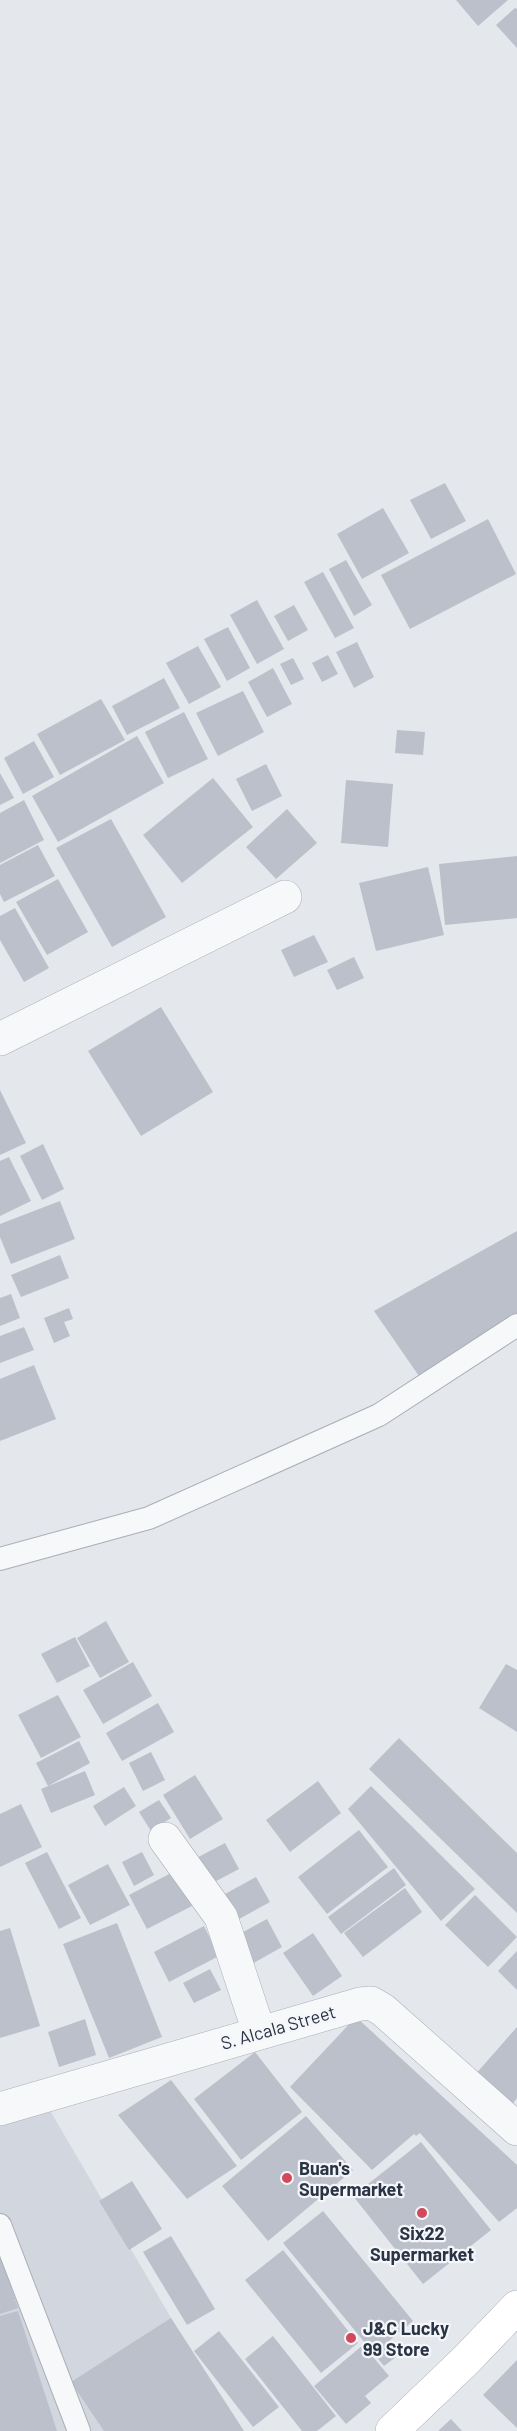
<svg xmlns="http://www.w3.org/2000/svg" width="517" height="2431" viewBox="0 0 517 2431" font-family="Barlow,sans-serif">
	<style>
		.built { fill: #d2d6de }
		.building { fill: #bbc0ca }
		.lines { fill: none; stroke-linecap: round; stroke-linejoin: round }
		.lane-casing { stroke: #a9aeb7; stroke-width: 24 }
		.street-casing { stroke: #a9aeb7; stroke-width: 34 }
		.secondary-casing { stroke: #a9aeb7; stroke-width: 34 }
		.lane { stroke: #f7f8fa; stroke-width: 22 }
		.street { stroke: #f7f8fa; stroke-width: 33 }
		.secondary { stroke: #fff; stroke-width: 33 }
		.poi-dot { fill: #d1495b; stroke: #f4f6f9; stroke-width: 2 }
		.labels { text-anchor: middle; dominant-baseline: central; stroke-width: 4.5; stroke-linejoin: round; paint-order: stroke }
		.street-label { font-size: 18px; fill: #2b3445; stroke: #f4f6f9 }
		.poi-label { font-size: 18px; font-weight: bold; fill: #2b3445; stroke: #f4f6f9; text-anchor: start }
	</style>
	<rect width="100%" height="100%" fill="#e4e7ec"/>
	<path class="built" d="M48,2107L171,2318L242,2431H0V2120Z"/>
	<path class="building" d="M456,0H508L478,26Z
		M515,8L517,9V48L496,25Z
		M445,483L466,521L431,539L410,500Z
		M383,508L409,553L362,579L337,534Z
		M488,519L516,574L410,629L381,575Z
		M346,560L372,605L354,616L329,569Z
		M323,572L354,628L335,638L304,582Z
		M257,600L284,649L257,664L230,615Z
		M294,605L308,630L288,641L274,616Z
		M228,627L250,668L227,681L204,639Z
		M357,642L374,677L354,688L336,652Z
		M198,646L221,687L189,704L166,663Z
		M328,655L338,674L322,682L312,663Z
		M293,658L304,679L291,685L280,664Z
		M273,668L292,704L267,717L248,682Z
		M164,678L180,708L127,735L112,706Z
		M243,691L264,732L218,756L196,713Z
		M101,699L125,740L60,775L37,734Z
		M184,712L208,759L168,778L145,732Z
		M397,730L425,732L423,755L395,753Z
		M137,736L164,783L58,842L32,796Z
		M34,741L54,777L23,794L4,758Z
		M266,764L282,796L252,811L236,779Z
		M0,773L14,798L0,805Z
		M213,778L253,827L182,883L143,835Z
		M346,780L393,784L388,847L341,843Z
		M24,800L44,840L0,863V813Z
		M287,809L317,843L276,879L246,847Z
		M111,819L166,917L112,947L56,848Z
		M38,845L55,876L4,902L0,894V865Z
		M517,856V918L445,925L439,864Z
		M428,867L444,935L376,951L359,883Z
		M58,879L88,932L47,955L16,902Z
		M15,908L49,968L24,982L0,940V916Z
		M314,935L328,962L294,977L281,950Z
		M354,957L364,978L337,990L327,970Z
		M161,1007L213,1092L141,1136L88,1051Z
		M0,1090L26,1143L0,1155Z
		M43,1144L64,1189L42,1200L20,1156Z
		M9,1157L31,1201L0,1216V1161Z
		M60,1201L75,1239L11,1264L0,1237V1224Z
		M517,1231V1317L421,1379L374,1311Z
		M60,1255L69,1278L21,1297L11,1275Z
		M11,1294L20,1318L0,1326V1298Z
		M69,1308L73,1319L64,1322L70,1336L54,1343L44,1318Z
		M24,1327L34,1350L0,1363V1336Z
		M34,1365L56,1419L0,1441V1379Z
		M106,1621L129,1662L100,1678L77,1638Z
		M75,1637L90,1666L57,1683L41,1654Z
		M133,1662L152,1696L103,1724L83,1690Z
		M506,1664L517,1670V1732L479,1708Z
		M58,1695L81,1737L41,1758L18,1715Z
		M158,1703L174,1732L122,1761L106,1733Z
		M399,1738L517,1853V1913L369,1769Z
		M79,1741L90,1763L48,1786L36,1763Z
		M151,1752L165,1780L143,1791L129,1763Z
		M85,1771L95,1795L51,1813L41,1789Z
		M195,1775L223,1819L190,1839L163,1795Z
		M318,1781L341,1813L290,1852L266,1820Z
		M371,1786L475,1889L441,1921L348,1809Z
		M124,1787L136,1806L105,1826L93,1806Z
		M159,1800L171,1818L151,1831L139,1812Z
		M21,1804L42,1847L0,1867V1814Z
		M359,1830L388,1867L327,1914L298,1877Z
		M225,1843L239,1869L203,1888L189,1862Z
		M47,1852L81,1918L59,1929L25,1863Z
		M142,1852L154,1875L134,1886L122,1862Z
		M108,1864L130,1905L90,1925L68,1885Z
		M394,1868L406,1885L341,1934L328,1917Z
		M175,1871L192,1906L147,1929L129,1895Z
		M256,1877L270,1902L239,1919L225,1894Z
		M405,1888L422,1912L363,1957L344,1933Z
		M475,1895L517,1937L488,1967L445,1925Z
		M267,1919L282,1947L250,1965L234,1937Z
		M117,1923L162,2037L109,2058L63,1944Z
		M204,1926L219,1956L169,1982L154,1952Z
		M10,1928L40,2026L0,2038V1931Z
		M313,1933L342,1976L313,1996L283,1953Z
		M517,1951V1990L498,1971Z
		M210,1969L221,1990L194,2003L183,1983Z
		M356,2017L517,2165V2208L499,2222L420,2133L416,2136L414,2134L372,2170L290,2087Z
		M85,2019L96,2055L59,2067L48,2032Z
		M517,2027V2098L510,2107L474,2076Z
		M255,2052L302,2112L241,2160L194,2099Z
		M171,2080L237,2166L187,2199L118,2115Z
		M306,2116L353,2170L268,2241L222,2186Z
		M421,2142L491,2230L423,2284L353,2196Z
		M132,2181L162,2229L129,2250L99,2201Z
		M323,2211L413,2321L389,2341L400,2354L384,2366L283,2243Z
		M171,2236L215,2309L187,2325L143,2252Z
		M283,2250L358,2343L321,2373L245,2280Z
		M0,2254L18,2308L0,2314Z
		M18,2311L57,2431H0V2316Z
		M171,2318L244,2431H104L71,2382Z
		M219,2331L279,2407L253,2427L194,2351Z
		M273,2336L336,2416L317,2431H302L245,2359Z
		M363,2345L389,2376L365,2396L371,2403L346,2424L314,2386Z
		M517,2360V2428L483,2395Z
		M451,2419L462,2431H438Z"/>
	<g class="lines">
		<defs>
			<path id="lane" d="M0,1559L149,1518L379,1415L517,1325
				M0,2225L79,2431"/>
			<path id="street" d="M0,1039L285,897
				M165,1839L221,1917L259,2032
				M0,2109L360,2004L371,2003L383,2010L517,2129"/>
			<path id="secondary" d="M392,2431L466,2360L517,2307"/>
		</defs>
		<use href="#lane" class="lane-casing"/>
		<use href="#street" class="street-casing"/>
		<use href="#secondary" class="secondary-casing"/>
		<use href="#lane" class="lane"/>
		<use href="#street" class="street"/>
		<use href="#secondary" class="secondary"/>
	</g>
	<g class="poi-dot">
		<circle cx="287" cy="2178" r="6"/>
		<circle cx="422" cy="2213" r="6"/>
		<circle cx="351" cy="2338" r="6"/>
	</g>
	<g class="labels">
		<g class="street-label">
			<text transform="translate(278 2027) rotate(-16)">S. Alcala Street</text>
		</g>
		<g class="poi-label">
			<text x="299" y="2168">Buan's<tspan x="299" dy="21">Supermarket</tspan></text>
			<text x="422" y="2233" text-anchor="middle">Six22<tspan x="422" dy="21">Supermarket</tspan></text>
			<text x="363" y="2328">J&amp;C Lucky<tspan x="363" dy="21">99 Store</tspan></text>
		</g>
	</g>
</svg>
